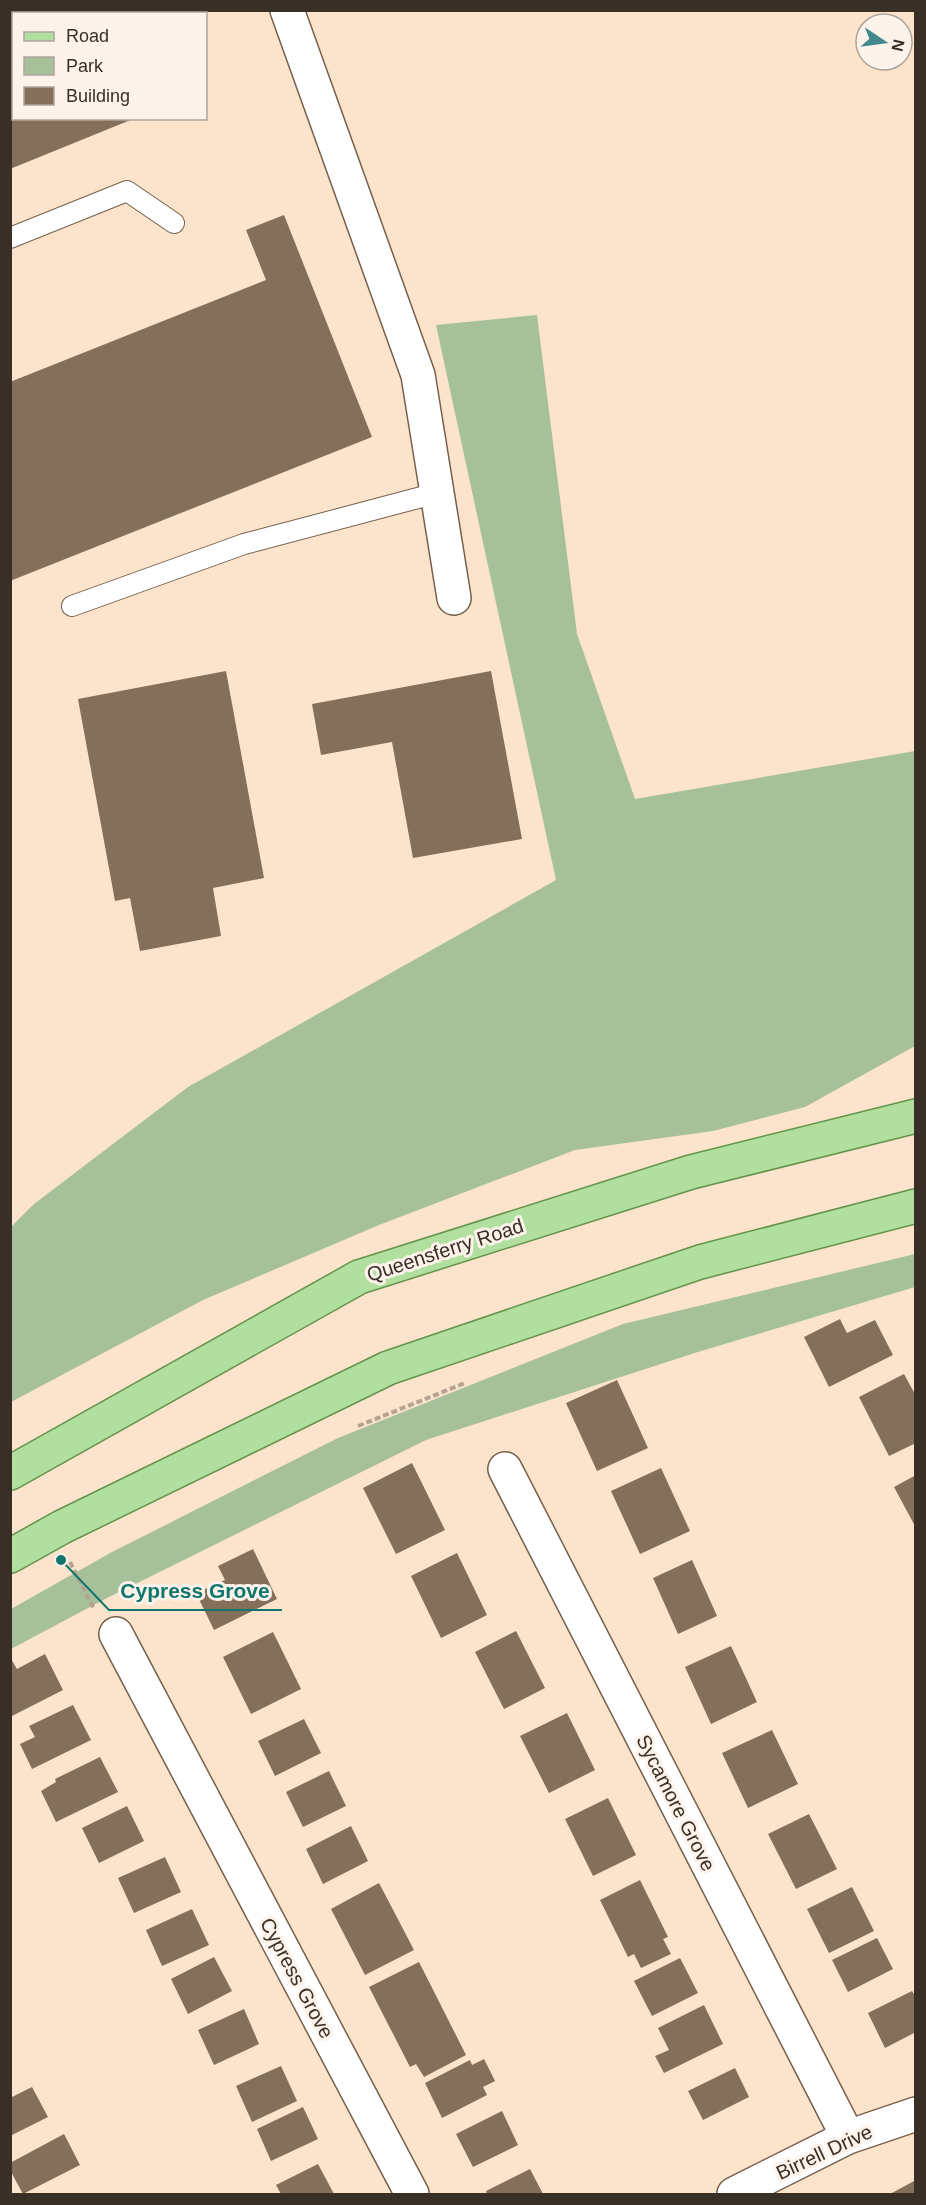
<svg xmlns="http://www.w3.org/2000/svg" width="926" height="2205" viewBox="0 0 926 2205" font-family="Helvetica,sans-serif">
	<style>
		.green { fill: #a6c09a }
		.building { fill: #846f5b }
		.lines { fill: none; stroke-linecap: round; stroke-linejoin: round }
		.lane-casing { stroke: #74604c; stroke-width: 22 }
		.street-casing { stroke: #74604c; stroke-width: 36 }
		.primary-casing { stroke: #64934c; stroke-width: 36 }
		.path { stroke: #b5a290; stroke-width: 4; stroke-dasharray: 6 3; stroke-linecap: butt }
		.lane { stroke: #fff; stroke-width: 20 }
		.street { stroke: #fff; stroke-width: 33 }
		.primary { stroke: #b0dfa0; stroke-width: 33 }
		.labels { text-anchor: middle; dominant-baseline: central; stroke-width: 6; stroke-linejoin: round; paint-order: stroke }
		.street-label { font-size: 20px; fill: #382f26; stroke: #fdf3ea }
		.leader { fill: none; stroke: #0f766e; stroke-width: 2 }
		.callout-dot { fill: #0f766e; stroke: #fdf3ea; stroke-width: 2 }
		.callout-label { font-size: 21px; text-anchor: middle; font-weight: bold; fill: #0f766e; stroke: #fdf3ea; stroke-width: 6; stroke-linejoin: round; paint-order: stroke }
	</style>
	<rect width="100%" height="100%" fill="#fbe3cc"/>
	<path class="green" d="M537,315L577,634L635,799L915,751V1046L805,1107L713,1131L575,1150L379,1225L203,1300L11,1402V1227L34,1204L188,1087L556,880L436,325Z
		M915,1254V1287L701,1351L426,1440L107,1598L11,1649V1609L112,1552L338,1438L623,1324Z"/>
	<path class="building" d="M56,10H108L109,14H49Z
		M14,28V118L133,119L10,169V29Z
		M284,215L372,437L10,581V382L266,280L246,230Z
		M226,671L264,878L213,888L221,936L140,951L130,898L115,901L78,699Z
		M491,671L522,839L413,858L392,742L321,755L312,704Z
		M840,1319L847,1333L875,1320L893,1355L829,1387L804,1337Z
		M904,1374L916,1396V1443L889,1456L859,1397Z
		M617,1380L648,1448L597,1471L566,1403Z
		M412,1463L445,1530L396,1554L363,1488Z
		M661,1468L690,1531L640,1554L611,1491Z
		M916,1475V1528L894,1487Z
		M253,1549L277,1599L214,1630L196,1593L225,1580L218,1566Z
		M457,1553L487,1615L441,1638L411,1576Z
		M692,1560L717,1616L678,1634L653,1578Z
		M516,1631L545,1688L504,1709L475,1652Z
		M273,1632L301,1689L251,1714L223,1657Z
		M731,1646L757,1702L711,1724L685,1667Z
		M45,1654L63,1690L10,1717V1657L17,1669Z
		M73,1705L91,1740L32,1769L20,1744L35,1737L29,1726Z
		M567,1713L595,1770L549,1793L520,1736Z
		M304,1719L321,1753L275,1776L258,1741Z
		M772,1730L798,1784L748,1808L722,1753Z
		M100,1757L118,1792L56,1822L41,1791L56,1782L55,1779Z
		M329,1771L346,1806L303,1827L286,1792Z
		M608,1798L636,1855L593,1876L565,1819Z
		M127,1806L144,1841L99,1863L82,1828Z
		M809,1814L837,1869L796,1889L768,1834Z
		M351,1826L368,1861L323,1884L306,1849Z
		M165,1857L181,1892L134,1913L118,1878Z
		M640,1880L668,1937L663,1939L671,1954L641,1968L634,1954L628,1957L600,1900Z
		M379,1883L414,1950L365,1975L331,1909Z
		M852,1887L874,1931L829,1953L807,1909Z
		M192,1909L209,1945L162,1966L146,1930Z
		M877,1938L893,1969L848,1992L832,1960Z
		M214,1957L232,1991L188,2014L171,1979Z
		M680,1958L698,1993L652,2016L634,1981Z
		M419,1962L466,2055L424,2077L416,2064L410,2067L369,1987Z
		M912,1991L916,1997V2032L885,2048L868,2013Z
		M704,2005L723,2044L664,2073L655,2056L669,2050L658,2028Z
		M244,2009L259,2044L214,2065L198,2030Z
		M484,2059L495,2081L483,2087L487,2095L442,2118L425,2083L470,2060L472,2065Z
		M281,2066L297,2101L252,2122L236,2086Z
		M735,2068L749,2097L703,2120L688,2091Z
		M32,2087L48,2117L10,2136V2098Z
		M303,2107L318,2139L271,2161L257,2129Z
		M502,2111L518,2145L473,2167L456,2134Z
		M64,2134L80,2165L23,2194L10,2170V2163Z
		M318,2164L334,2194H281L276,2185Z
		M530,2169L543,2194H487L486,2191Z
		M916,2180V2194H890Z"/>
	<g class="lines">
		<defs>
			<path id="lane" d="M10,238L127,191L174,223
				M72,606L244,544L437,493"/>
			<path id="street" d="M287,10L418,375L454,598
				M505,1469L848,2137
				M116,1634L412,2194
				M734,2194L848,2137L916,2114"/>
			<path id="primary" d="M10,1473L359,1277L691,1172L916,1116
				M10,1556L62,1527L388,1368L700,1262L916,1206"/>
		</defs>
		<use href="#lane" class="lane-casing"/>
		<use href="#street" class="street-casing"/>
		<use href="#primary" class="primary-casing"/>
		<path class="path" d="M358,1426L465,1383
			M70,1562L94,1609"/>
		<use href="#lane" class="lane"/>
		<use href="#street" class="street"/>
		<use href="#primary" class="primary"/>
	</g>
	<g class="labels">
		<g class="street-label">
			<text transform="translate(445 1250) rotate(-18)">Queensferry Road</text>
			<text transform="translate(676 1803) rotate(63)">Sycamore Grove</text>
			<text transform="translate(297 1978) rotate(62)">Cypress Grove</text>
			<text transform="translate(824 2152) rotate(-25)">Birrell Drive</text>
		</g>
	</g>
	<path class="leader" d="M61 1560L109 1610H282"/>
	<circle class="callout-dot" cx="61" cy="1560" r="6"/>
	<g class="callout-label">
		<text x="195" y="1598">Cypress Grove</text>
	</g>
	<rect width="926" height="2205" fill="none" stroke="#382f26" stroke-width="24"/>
	<rect x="12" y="12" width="195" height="108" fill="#fdf3ea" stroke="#aea59c" stroke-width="1.5"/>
	<rect x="24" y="32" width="30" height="9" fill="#b0dfa0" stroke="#aea59c" stroke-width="1.5"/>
	<text x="66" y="42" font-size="18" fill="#382f26">Road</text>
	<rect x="24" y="57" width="30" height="18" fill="#a6c09a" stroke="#aea59c" stroke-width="1.5"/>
	<text x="66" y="72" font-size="18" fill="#382f26">Park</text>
	<rect x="24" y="87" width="30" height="18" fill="#846f5b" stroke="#aea59c" stroke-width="1.5"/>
	<text x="66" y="102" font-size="18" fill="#382f26">Building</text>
	<g transform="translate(884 42) rotate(103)"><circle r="28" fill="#fdf3ea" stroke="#aea59c" stroke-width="1.5"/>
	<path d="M0-4.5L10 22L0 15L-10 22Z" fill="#41898b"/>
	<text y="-9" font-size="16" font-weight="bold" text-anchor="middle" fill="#382f26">N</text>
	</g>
</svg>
